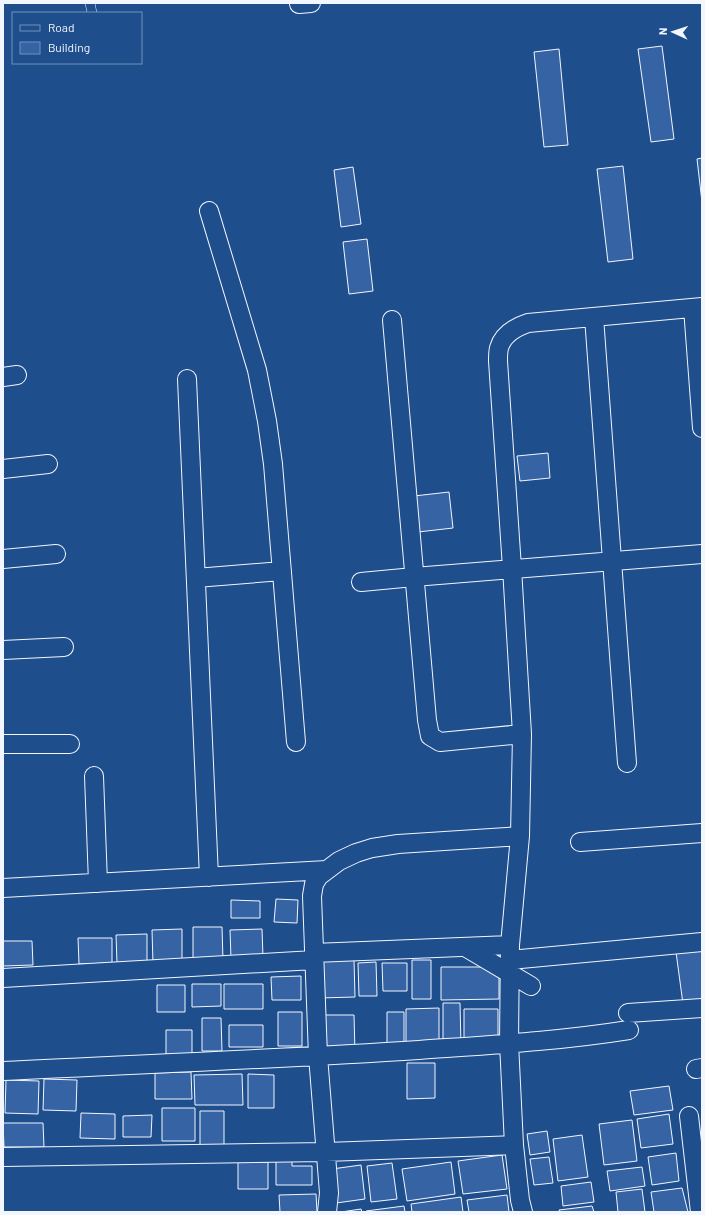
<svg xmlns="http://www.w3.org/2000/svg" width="705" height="1215" viewBox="0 0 705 1215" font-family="Barlow,sans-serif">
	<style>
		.building { fill: #3563a3; stroke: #f2f6ff }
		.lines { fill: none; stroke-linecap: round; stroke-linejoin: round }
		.service-casing { stroke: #f2f6ff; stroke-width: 10 }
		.minor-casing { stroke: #f2f6ff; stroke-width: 20 }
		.service { stroke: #1f4e8c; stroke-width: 9 }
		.minor { stroke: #1f4e8c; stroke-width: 18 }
	</style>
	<rect width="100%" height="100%" fill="#1f4e8c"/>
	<path class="building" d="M662,46L674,139L651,142L638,49Z
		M559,49L568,145L544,147L534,52Z
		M702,158V202L697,159Z
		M623,166L633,259L608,262L597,169Z
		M353,167L361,224L341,227L334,170Z
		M367,239L373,291L349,294L343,242Z
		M548,453L550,478L520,481L517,456Z
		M449,492L453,528L418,532L414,496Z
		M276,899L298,900L297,923L274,922Z
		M231,900L260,901V918H231Z
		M193,927H222L223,960L193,961Z
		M182,929V963L153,964L152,930Z
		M262,929L263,957L231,959L230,930Z
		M147,934V962L117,963L116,935Z
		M78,938H112V963L79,964Z
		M3,941H32L33,965L3,966Z
		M702,949V1002L683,1004L676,952Z
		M354,960L355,997L319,998L318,961Z
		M412,960H431V999H412Z
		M376,962L377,996H359L358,963Z
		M382,963H407V991H383Z
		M441,967H499V999L441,1000Z
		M301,976V1000H272L271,977Z
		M192,984H221V1006L192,1007Z
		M224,984H263V1009H224Z
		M157,985H185V1012H157Z
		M443,1003H460L461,1046H443Z
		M439,1008V1044H406V1009Z
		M464,1009H498V1038H464Z
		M278,1012H302V1046H278Z
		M387,1012H404V1043H387Z
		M322,1015H354L355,1053H322Z
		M202,1018H221L222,1051H202Z
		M229,1025H263V1047H229Z
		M166,1030H192V1056L166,1057Z
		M407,1063H435V1098L407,1099Z
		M191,1072L192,1099H155V1073Z
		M242,1074L243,1105H195L194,1075Z
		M248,1074L274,1075V1108H248Z
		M44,1079L77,1080L76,1111L43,1110Z
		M6,1080L39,1081L38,1114L5,1113Z
		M669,1086L673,1110L634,1115L630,1091Z
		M162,1108H195V1141H162Z
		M200,1111H224V1145H200Z
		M81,1113L115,1114V1139L80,1138Z
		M669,1114L673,1144L641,1148L637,1119Z
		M152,1115L151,1137H123V1116Z
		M632,1120L637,1161L604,1165L599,1124Z
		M3,1123H43L44,1147H4Z
		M547,1131L550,1152L530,1155L527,1134Z
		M582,1135L588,1177L558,1181L553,1139Z
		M676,1153L679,1181L652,1185L648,1157Z
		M502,1155L507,1189L463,1194L458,1161Z
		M549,1157L553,1183L534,1185L530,1159Z
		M276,1160H292V1166H312V1185H276Z
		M238,1162H268V1189H238Z
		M451,1162L455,1194L407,1201L402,1169Z
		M392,1163L397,1199L371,1202L367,1166Z
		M361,1165L365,1199L336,1203L332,1169Z
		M642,1167L645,1186L610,1191L607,1171Z
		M591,1182L594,1202L563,1206L561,1186Z
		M682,1188L688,1212H654L651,1192Z
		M642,1189L645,1212H618L616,1192Z
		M316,1194L317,1212H280L279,1195Z
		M507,1195L509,1212H469L467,1200Z
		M461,1197L463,1212H412L411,1204Z
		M404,1206L405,1212H367L366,1211Z
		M592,1206L594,1212H560L559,1210Z
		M361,1209L362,1212H341Z"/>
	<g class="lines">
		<defs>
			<path id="service" d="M90,3L92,13"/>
			<path id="minor" d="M299,4L311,3
				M209,211L257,370L267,421L273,464L296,742
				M693,308L702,428
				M594,317L627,763
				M392,320L427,720L430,736L440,742L522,734
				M3,377L17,375
				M187,379L209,877
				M3,469L48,464
				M3,559L56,554
				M196,578L282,571
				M361,582L414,577L702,554
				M3,650L64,647
				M3,744H70
				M94,776L98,883
				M580,842L702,833
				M3,888L327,870
				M465,947L531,986
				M314,953L510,945
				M510,960L702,942
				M3,978L314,960
				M628,1013L702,1008
				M696,1069L702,1068
				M3,1071C142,1064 281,1059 419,1050C489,1045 560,1041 629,1030
				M689,1116L700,1212
				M3,1157L326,1152L514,1145
				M327,1212L329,1193L318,1056L312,896L314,884L319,876L339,861L356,853L372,848L398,844L520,836
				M523,1212L520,1200L514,1145L509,1043L510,945L520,836L522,734L512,568L498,361C498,357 498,352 499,348C503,334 516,327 528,323L702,307"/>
		</defs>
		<use href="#service" class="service-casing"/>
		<use href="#minor" class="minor-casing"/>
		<use href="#service" class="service"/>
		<use href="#minor" class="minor"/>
	</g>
	<rect width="705" height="1215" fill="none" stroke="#f2f6ff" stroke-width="8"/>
	<rect x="12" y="12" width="130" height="52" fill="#1f4e8c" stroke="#7391ba"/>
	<rect x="20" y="25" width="20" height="6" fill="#1f4e8c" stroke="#7391ba"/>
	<text x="48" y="32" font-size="12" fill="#f2f6ff">Road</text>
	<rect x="20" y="42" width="20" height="12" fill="#3563a3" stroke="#7391ba"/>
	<text x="48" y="52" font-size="12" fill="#f2f6ff">Building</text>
	<g transform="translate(673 32) rotate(273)" stroke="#1f4e8c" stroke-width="3" paint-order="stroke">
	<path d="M0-3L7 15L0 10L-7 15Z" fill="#f2f6ff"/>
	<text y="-6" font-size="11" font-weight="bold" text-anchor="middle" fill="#f2f6ff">N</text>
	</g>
</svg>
